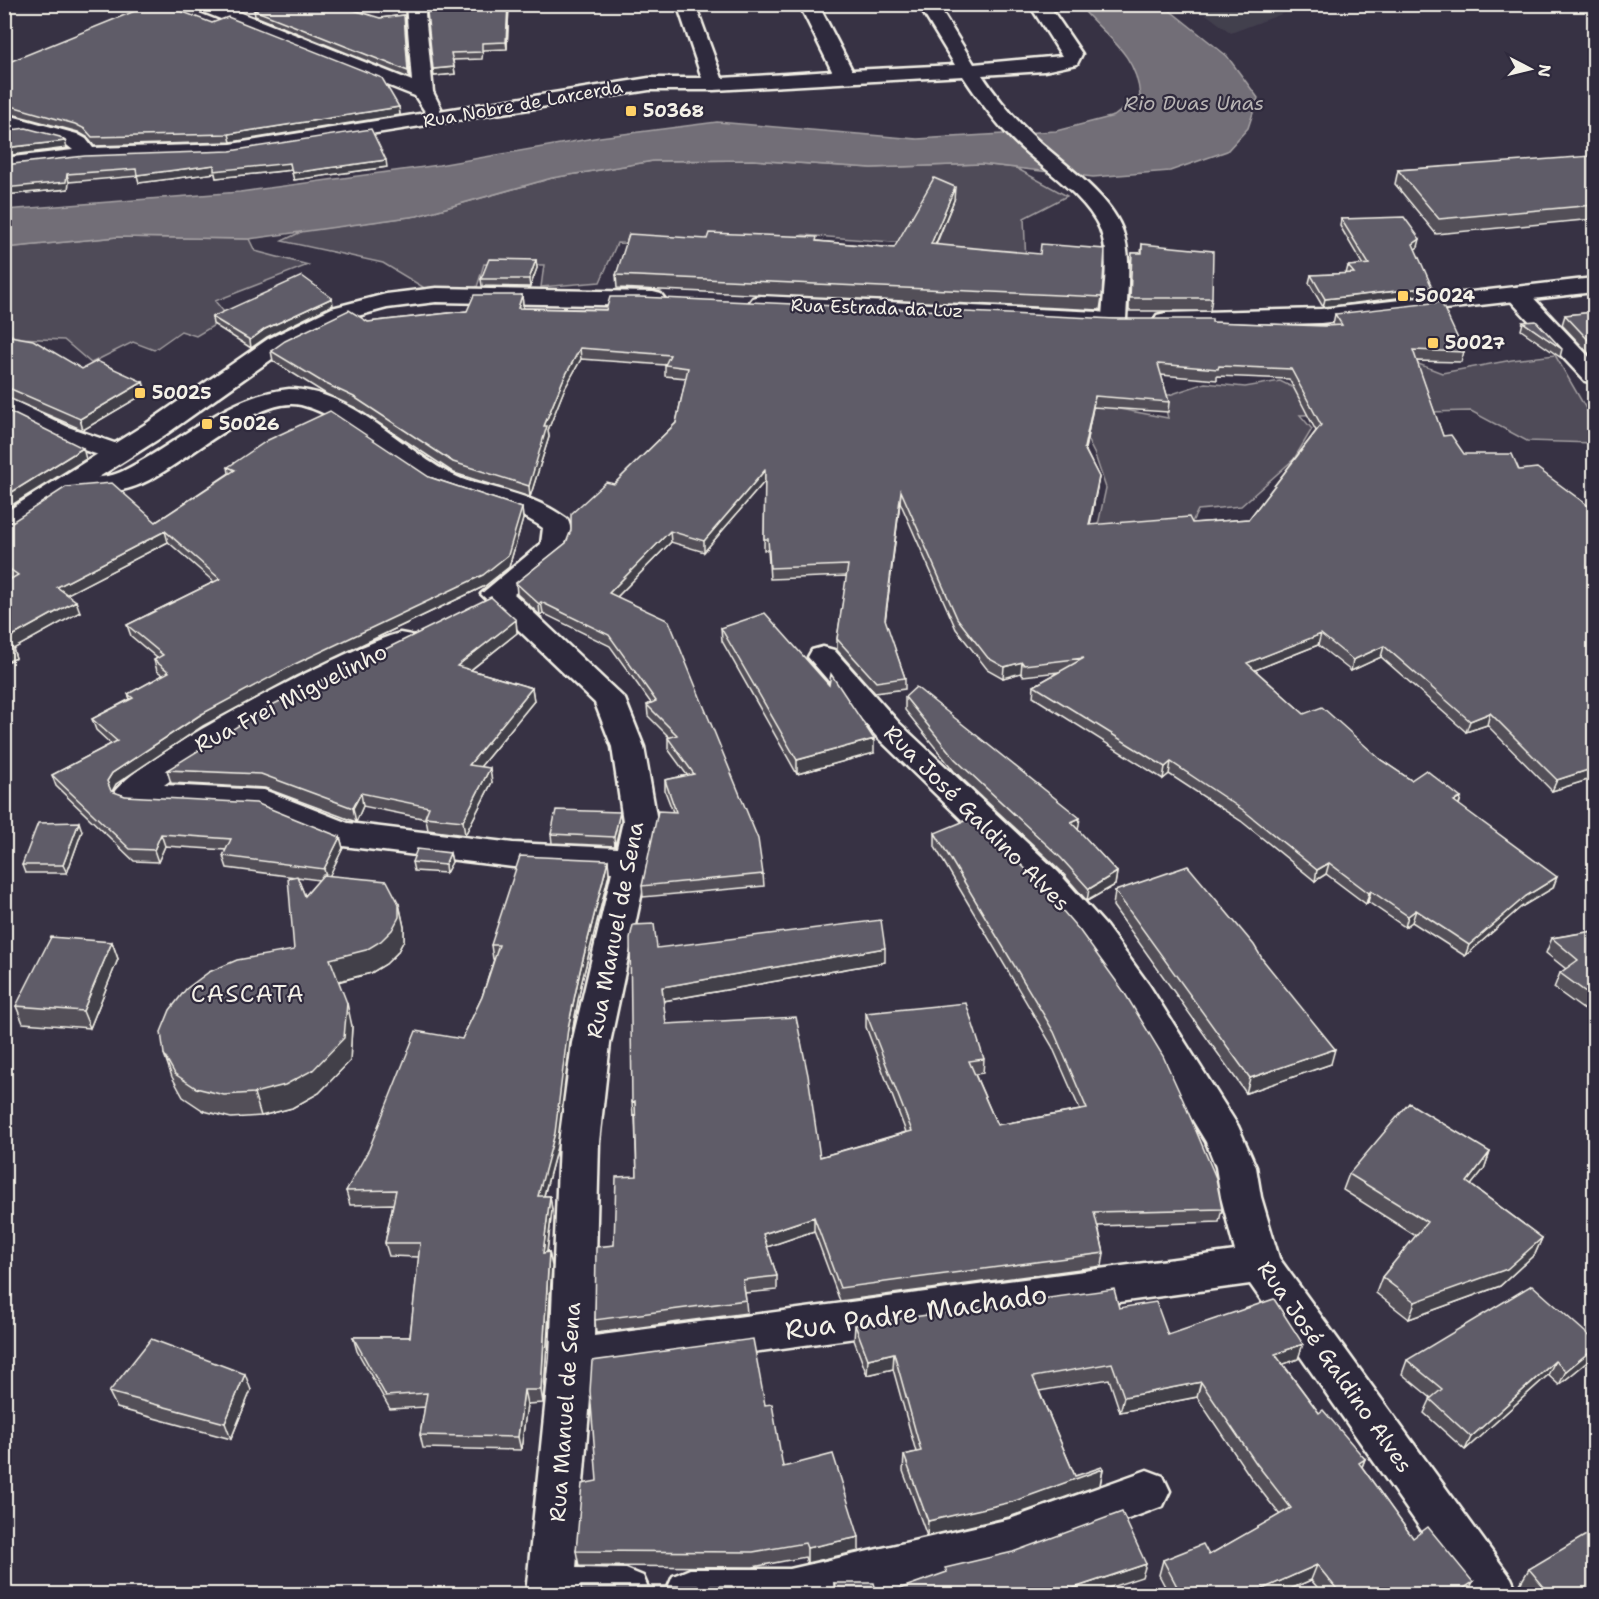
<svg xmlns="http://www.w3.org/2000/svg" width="1599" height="1599" viewBox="0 0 1599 1599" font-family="'Shantell Sans',sans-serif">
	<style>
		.built { fill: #433f4e }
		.green { fill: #504b59; stroke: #a29ea0; stroke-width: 1.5 }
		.water { fill: #726e77; stroke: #a6a2a4; stroke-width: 1.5 }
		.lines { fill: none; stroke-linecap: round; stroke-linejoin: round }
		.minor-casing { stroke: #f4f1e8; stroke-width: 5 }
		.major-casing { stroke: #f4f1e8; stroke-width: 5 }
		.minor { fill: #2f2a3d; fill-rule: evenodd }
		.major { fill: #2f2a3d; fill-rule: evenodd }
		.wall { fill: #524f59; stroke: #f4f1e8; stroke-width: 1.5; fill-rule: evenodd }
		.shaded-wall { fill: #424048; stroke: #f4f1e8; stroke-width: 1.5 }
		.building { fill: #5f5c67; stroke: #f4f1e8; stroke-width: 1.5; fill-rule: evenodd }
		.poi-dot { fill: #ffd166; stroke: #2f2a3d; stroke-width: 2 }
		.labels { text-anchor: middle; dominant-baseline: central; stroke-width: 4.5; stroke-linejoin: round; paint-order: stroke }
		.far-street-label { font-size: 18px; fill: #f4f1e8; stroke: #2f2a3d }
		.far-poi-label { font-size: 18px; font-weight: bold; fill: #f4f1e8; stroke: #2f2a3d; text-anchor: start }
		.far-water-label { font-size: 20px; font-style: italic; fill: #bab6b5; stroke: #2f2a3d }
		.street-label { font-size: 22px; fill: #f4f1e8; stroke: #2f2a3d }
		.neighbourhood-label { font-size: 24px; letter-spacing: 1.5px; fill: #f4f1e8; stroke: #2f2a3d }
		.near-street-label { font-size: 27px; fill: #f4f1e8; stroke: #2f2a3d }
	</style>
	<rect width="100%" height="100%" fill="#373244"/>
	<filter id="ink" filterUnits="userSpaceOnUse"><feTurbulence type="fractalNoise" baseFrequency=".0167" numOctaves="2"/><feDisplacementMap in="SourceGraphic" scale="12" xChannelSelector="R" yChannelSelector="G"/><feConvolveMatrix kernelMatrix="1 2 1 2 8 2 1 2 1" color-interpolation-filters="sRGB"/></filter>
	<g filter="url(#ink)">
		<path class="built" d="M1194,5H1306L1231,33Z"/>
		<path class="green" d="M753,160L871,168L981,164L1016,168L1067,196L1024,218L1026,264L917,241L892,242L803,235L765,248L617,243L600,282L541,287L544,265L484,264L477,287L436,295L383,263L282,241L303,231L417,216L552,178L653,161Z
			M117,237L249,239L255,251L308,265L215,301L228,317L196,336L181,331L154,350L133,342L91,363L64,340L16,338L5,330L4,248Z
			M1555,355L1592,419L1594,443L1527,441L1471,411L1300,415L1312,429L1294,459L1241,506L1198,510L1191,524L1096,534L1106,488L1095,455L1084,433L1087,403L1168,418L1163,397L1205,383L1245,387L1280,381L1306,394L1416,363L1442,373L1512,360Z"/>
		<path class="water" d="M1079,5H1163L1227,56L1258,98L1248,128L1227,151L1170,171L1093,177L981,164L871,168L753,160L653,161L552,178L417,216L249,239L117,237L5,248V210L240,192L439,165L600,137L717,122L917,139L1056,131L1114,116L1140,96C1136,51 1105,37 1079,5Z"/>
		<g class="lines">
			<defs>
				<path id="minor" d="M191,4H218L412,81L406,4H424L433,92L441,108L439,111L649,78H702L677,4H695L722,78L832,71L799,4H818L852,70L955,65L918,4H937L974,64L1062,56L1029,4H1048L1082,54L1077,64L1044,71L982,75C996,96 1013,117 1032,135C1060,162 1111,195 1123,232C1132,260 1127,291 1126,320L1123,325L1114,327L1105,325L1102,320C1103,291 1111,257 1100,229C1087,197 1042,168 1017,144C996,124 979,100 963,76L714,90H649L231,156L87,161L4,171V158L73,150L63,142L4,127V114L77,134L86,139L93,148L231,144L426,113L415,96L193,8Z
					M1517,287L1525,289L1594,362V383L1585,381L1509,299L1505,294L1509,289Z
					M289,389C353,390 399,448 453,475C464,481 479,484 492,487C519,494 544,502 567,519C573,528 571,544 565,553L514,594L625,699L644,747L657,821L610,1043L599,1142L594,1336L1235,1251L1221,1197L1216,1167L1206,1142L1123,1005L1080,944L1034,890L877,737L808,657L812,650L823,647L834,650L899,723L1058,872L1106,926L1149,985L1238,1126L1256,1167L1261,1197L1279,1258L1511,1578L1518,1594H1466L1250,1284L592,1374L576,1568L626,1569L643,1576L650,1592L649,1594H526L550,1358L559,1142L572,1043L612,872L513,867L343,846L260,812L129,805L117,802L113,794C136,756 352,645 400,633L411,635L415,642L411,649C326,689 239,728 164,785L264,790L348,823L513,843L617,848L623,821L612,747L595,703L481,594L541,544L543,528C509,503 468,505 433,486C388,463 351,418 301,405C256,394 180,470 136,486C116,494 90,493 69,496L59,494L55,488L59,482C79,477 106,480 123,471C178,444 227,395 289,389Z
					M4,396L68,427L126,447L130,453L126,459L117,461L50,439L4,415Z
					M1147,1470L1163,1476L1170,1491L1163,1506L1010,1563L878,1594H667L666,1592L673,1576L690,1569H790L1010,1519Z"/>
				<path id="major" d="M1594,278V292L1321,323L1166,327L1157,325L1154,320L1157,315L1166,313L1321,309Z
					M436,288L653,292L661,294L665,299L661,304L653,306L436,302L387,308L350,318L286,349L165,435L14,531L4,533V513L147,423L268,339L332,308L386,294Z
					M761,296L1099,312L1108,314L1111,319L1108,324L1099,326L753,308L749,303L753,298Z"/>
			</defs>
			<use href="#minor" class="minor-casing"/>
			<use href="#major" class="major-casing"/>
			<use href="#minor" class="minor"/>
			<use href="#major" class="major"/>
		</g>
		<path class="wall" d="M433,4H509L507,49L483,50L482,59L453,60L455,74L434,76V11Z
			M254,10L380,18L404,15L409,78L255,16Z
			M4,64L399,107L400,115L231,142L94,146L87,137L78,132L4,112Z
			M1594,158V219L1436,234L1395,184L1398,170Z
			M4,165L387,167L294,180L292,170L216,178L215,173L139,183L138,176L69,182L68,189L4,195Z
			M954,200L936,245L1102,297L1100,310L617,288L616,275L817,241L894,248Z
			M1341,219L1418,247L1415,249L1430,294L1323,307L1309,283L1311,275L1346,274L1348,266L1363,265L1340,226Z
			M1142,244L1212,298L1210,311H1129L1130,265L1132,253H1141Z
			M536,260L537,268L530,287L482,286L481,279Z
			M522,295L523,306L522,308L1115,319L1324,326H1334L1333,324L1335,314L1464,352L1461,362L1416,361L1443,436L1594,778L1552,791L1487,725L1466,732L1381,657L1351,671L1318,645L1255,670L1304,714L1381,760L1411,780L1461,798L1459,805L1553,888L1521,907L1465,956L1412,922L1405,927L1368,902L1366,904L1326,874L1315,881L1241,821L1169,774L1163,779L1033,697L1034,686L1059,672L1023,676L1021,673L1003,678L987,669L956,629L900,502L885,621L905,678V689L875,693L837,650V639L847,576L770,579L768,550H764L765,481L704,552L671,542L617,597L763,874L764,886L643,897L642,886L673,812L665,791V780L687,775L668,749V738L669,737L648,716L647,705L651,703L610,646L543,613L540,615L517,594L516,583L566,543L614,484L676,423L686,378L665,376V365L581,359L564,390L548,430L549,437L530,497L454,473L356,408L326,394L273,361L271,351L368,322L467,311ZM1161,375L1217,380V376L1289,379L1316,431L1249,519L1192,523L1090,525L1099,477L1085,449L1093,407L1168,412L1169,402Z
			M333,305L267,337L251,348L213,324L212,317Z
			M1594,312V359L1562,325L1565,315Z
			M1523,322L1562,349L1560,357L1521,330Z
			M4,335L82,369L143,382L146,393L83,430L4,396Z
			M228,467L429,477L522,508L523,519L509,567L485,586L296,676L203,726L116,784L112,792L125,796L340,837L343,848L329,875L399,904L404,927V940L397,953L386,964L371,973L338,982L352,1026L350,1061L319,1093L292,1108L261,1116L231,1118L204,1111L183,1097L172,1077L164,1054L294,950L295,877L227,868L223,856L226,850L165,846L158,862L134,861L56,786L52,775L111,744L96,730L92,719L130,699L128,694L163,675L157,671L154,660L157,658L131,636L127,625L214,582L168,542L67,594L80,612L13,649L16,658L4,663L12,579L4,573V523L156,522L229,473ZM297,877L319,880L305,896Z
			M516,620L517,633L471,670L532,688L534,701L480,767L492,782L465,835L428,830L426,819L363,806L356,822L265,788L171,783L167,770Z
			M721,628L874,753L797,774L722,641Z
			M905,697L1078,830L1117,872L1115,885L1087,901L1060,870L954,771L905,710Z
			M620,812L621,821L615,846L552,843L551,834Z
			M82,831L67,873H25L22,865Z
			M935,833L1222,1209L1219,1222L1098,1226L1104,1253L1102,1266L840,1301L814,1231L767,1247L777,1276V1290L745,1293L747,1313L596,1333L595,1320L614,1245L637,1176L635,1115L633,1116L657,948L885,962L663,1001L666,1024L820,1157L906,1132L866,1027V1013L984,1059L983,1073L975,1074L997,1125L1080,1110L1052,1046L935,847Z
			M450,853L452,862L446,873L414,871L412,862Z
			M608,860L609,874L581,985L570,1042L557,1147L544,1196H550L552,1210L547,1253L549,1252L552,1266L543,1403L527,1404L521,1450L423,1448L420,1435L425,1407L390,1409L357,1351L353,1337H410L419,1257L389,1256L385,1243L393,1204L350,1205L346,1191L462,1039L482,997L494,959H493L491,945Z
			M1115,891L1263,960L1331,1064L1246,1093L1113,906Z
			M1594,931V1017L1554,988L1560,973L1566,969L1546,953L1552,938Z
			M112,942L118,959L90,1028L23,1023L16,1006Z
			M1490,1152L1484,1169L1471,1185L1542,1238L1535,1254L1500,1286L1409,1319L1376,1293L1382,1277L1416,1236L1343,1190L1349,1174Z
			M1119,1308L1168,1335L1298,1359L1283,1364L1319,1413L1365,1459L1362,1467L1413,1538L1467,1594H1323L1311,1580L1279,1594H1169L1159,1575L1163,1560L1209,1555L1280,1515L1251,1478L1197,1397L1120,1412L1109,1379L1039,1391L1075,1476L1103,1469L1100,1485L1009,1517L927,1536L903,1471L904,1455L916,1452L893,1369L867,1375L854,1340L855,1325Z
			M1592,1358L1559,1385L1548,1375L1465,1450L1424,1413L1431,1398L1402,1374L1407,1360Z
			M251,1390L231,1439L117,1408L109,1392Z
			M765,1405L783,1467L859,1551L807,1563L805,1557L753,1567L579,1566L576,1551L597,1481Z
			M1529,1569L1594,1594H1529L1520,1584Z
			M834,1583L877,1594H834Z"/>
		<path class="shaded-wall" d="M508,4H509L507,49L506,42Z
			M454,67L455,74L434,76L433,69Z
			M399,107L400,115L231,142L229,134Z
			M65,141L67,148L4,156V148Z
			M386,160L387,167L294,180L292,173Z
			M290,163L292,170L216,178L215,173L139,183L137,175L214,165Z
			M67,174L69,182L68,189L4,195V188Z
			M955,187L954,200L930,257L931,244Z
			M1420,239L1418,247L1411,252L1413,244Z
			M536,260L537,268L530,287L529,279Z
			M1432,287L1430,294L1323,307L1325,299Z
			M522,295L523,306L519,319L518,308Z
			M332,298L333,305L267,337L251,348L250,340L265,329Z
			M580,348L581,359L564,390L548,430L549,437L530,497L529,486L544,426L563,380Z
			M143,382L146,393L83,430L80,419Z
			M1095,396L1093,407L1083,459L1084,448Z
			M83,448L86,459L4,510V497Z
			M765,470V481L704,552V541Z
			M1099,477L1097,487L1088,536L1089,525Z
			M901,491L900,502L884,630L885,619Z
			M522,508L523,519L509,567L485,586L296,676L203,726L116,784L111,793L107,781L112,773L200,715Z
			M165,531L168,542L60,598L57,587Z
			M670,531L671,542L610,604L609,593Z
			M76,601L80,612L13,649L16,658L4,663L5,640Z
			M541,602L543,613L540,615L539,604Z
			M516,620L517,633L459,679L457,666Z
			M1321,634L1318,645L1245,674L1247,663Z
			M1384,646L1381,657L1351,671L1353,660Z
			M1022,662L1021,673L1003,678L1004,667Z
			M532,688L534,701L471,778L469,765Z
			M1490,713L1487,725L1466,732L1470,721Z
			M874,739V753L797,774V760Z
			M7,753L11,763L4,766V754Z
			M1171,762L1169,774L1163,779L1165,767Z
			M490,768L492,782L465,835L463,821Z
			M1594,768V778L1552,791L1557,780Z
			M361,793L363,806L356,822L353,808Z
			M1461,798L1457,809L1454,801Z
			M620,812L621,821L615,846L614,837Z
			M1080,818L1078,831L1071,822Z
			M79,822L82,831L67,873L63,865Z
			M161,834L165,846L158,862L154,850Z
			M340,837L343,848L327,881L324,869Z
			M450,853L452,862L446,873L445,865Z
			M608,860L609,874L581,985L570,1042L557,1147L540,1210L538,1196L568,1028L580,971Z
			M1329,863L1326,874L1315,881L1317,870Z
			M1117,872L1115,885L1087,901L1089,889Z
			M1557,877L1553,888L1521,907L1465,956L1469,945L1526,896Z
			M1371,891L1368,902L1366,904L1369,893Z
			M399,904L404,927V940L397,953L386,964L371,973L335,982L330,959Z
			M1416,910L1412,922L1405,927L1408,916Z
			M112,942L118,959L90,1028L83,1011Z
			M885,948V962L663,1001L662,987Z
			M347,1003L352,1026L350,1061L319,1093L292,1108L261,1116L254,1093Z
			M1335,1049L1331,1064L1246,1093L1250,1078Z
			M635,1101L636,1115L633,1116L632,1102Z
			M1490,1152L1484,1169L1460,1199L1467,1182Z
			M550,1196L552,1210L545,1267L543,1253Z
			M814,1217V1231L764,1248L763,1234Z
			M1542,1238L1535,1254L1500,1286L1409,1319L1415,1302Z
			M549,1252L552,1266L543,1403L541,1390Z
			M1303,1344L1298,1359L1270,1369L1275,1354Z
			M1594,1348V1353L1592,1358L1559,1385L1566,1371Z
			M894,1353L893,1369L867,1375L868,1359Z
			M1555,1361L1548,1375L1465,1450L1471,1437Z
			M245,1374L251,1390L231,1439L225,1423Z
			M1201,1382L1197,1397L1120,1412L1124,1397Z
			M524,1390L527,1404L521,1450L518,1437Z
			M1365,1459L1359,1474V1463Z
			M1103,1469L1100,1485L1009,1517L927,1536L928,1521Z
			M859,1537V1551L807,1563V1548Z
			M1146,1564L1142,1577L1090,1594H1067L1068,1590Z
			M1317,1565L1311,1580L1279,1594H1251Z
			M1473,1582L1467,1594H1455Z"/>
		<path class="building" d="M152,4H162L212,23L228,17L382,78L399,107L229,134L92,137L85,129L75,124L4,104V64Z
			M269,4H334L380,18L404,15L408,71L254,10Z
			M433,4H508L506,42L482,43V52L451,53L454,67L433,69L427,12L436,11Z
			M26,128L60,137L65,141L4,148V131Z
			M371,129L386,160L292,173L290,163L214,171V165L137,175L136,169L67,174L66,182L4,188V165L85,156L230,151Z
			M1592,156L1594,158V205L1439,219L1398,170Z
			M934,178L955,187L931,244L1040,254L1041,244L1105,249L1102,297L616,275L629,234L707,239L709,233L817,237L816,241L894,248Z
			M1404,217L1420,239L1413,244L1432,287L1325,299L1311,275L1354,273L1348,266L1369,264L1341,219Z
			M1142,244L1213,251L1212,298H1130L1132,253H1142Z
			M489,259L536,260L529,279H481Z
			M302,276L332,298L265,329L250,340L212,317Z
			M474,295H522L518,308L606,310L610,297H640L1115,319H1212V322L1324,326L1342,325L1335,314L1441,302L1464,352L1413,350L1443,436L1451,435L1464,454H1512L1519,470L1537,468L1594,510V768L1557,780L1490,713L1470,721L1384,646L1353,660L1321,634L1247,663L1304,714L1322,707L1381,760L1411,780L1426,770L1461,798L1454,801L1557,877L1526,896L1469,945L1416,910L1408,916L1371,891L1369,893L1329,863L1317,870L1243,810L1171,762L1165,767L1034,686L1084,658L1024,665L1022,662L1004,667L988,658L957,618L901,491L885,619L905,678L876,682L837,639L848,565L770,568L768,539H764L765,470L704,541L670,531L609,593L669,621L758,839L763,874L642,886L658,811L676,812L665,780L694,774L668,738L677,735L647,705L656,701L609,635L541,602L539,604L516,583L566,543L571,530V514L606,482L614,484L676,423L688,368L665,365L670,355L580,348L563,380L544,426H547L529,486L453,462L354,397L324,383L271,351L285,341L349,310L368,322L467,311ZM1158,364L1218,369L1219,366L1291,369L1321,425L1249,519L1192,523L1189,517L1089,525L1099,477L1084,448L1095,396L1169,402Z
			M1594,312V346L1565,315Z
			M1536,321L1562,349L1523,322Z
			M4,335L33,340L82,369L97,361L143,382L80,419L4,386Z
			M4,409L83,448L4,497Z
			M330,411L429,477L522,508L508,555L483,575L293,665L200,715L112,773L107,781L111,791L125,796L256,803L340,837L324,869L223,856L231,839L161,834L154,850L130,849L52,775L117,741L92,719L133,698L128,694L169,672L154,660L163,655L127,625L220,579L165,531L57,587L76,601L5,640L12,647L4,650V583L18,575L4,565V523L12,522L66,487L112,483L156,522L235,470L228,467L268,440Z
			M491,597L516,620L457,666L532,688L469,765L490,768L463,821L425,817L429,807L361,793L353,808L261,774L167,770L270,706Z
			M765,613L829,685L831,674L874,739L797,760L721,628Z
			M916,687L1080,818L1071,822L1117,872L1089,889L1061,858L955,759L905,697Z
			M556,810L620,812L614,837L551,834Z
			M972,818L1034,877L1080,931L1124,992L1163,1056L1183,1100L1216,1178L1222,1209L1094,1212L1104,1253L840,1288L814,1217L763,1234L777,1276L743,1280L746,1300L595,1320L596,1247L614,1245L616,1177L637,1176L635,1101L632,1102L630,938L633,925L654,924L657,948L881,920L885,948L662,987L666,1024L796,1017L808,1075L820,1157L912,1131L866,1013L966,1003L984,1059L969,1061L997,1125L1087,1109L1054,1032L935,833Z
			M79,822L63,865H22L38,823Z
			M417,849L450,853L445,865L412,862Z
			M520,856L608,860L580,971L568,1028L555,1133L538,1196H550L543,1253L549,1252L541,1390H524L518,1437L420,1435L427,1393L386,1396L353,1337H410L420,1243H385L396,1190L346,1191L369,1149L416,1031L462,1039L482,997L499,945H491Z
			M1188,866L1254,945L1263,960L1335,1049L1250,1078L1115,891Z
			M323,875L387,881L399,904V917L392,930L381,941L366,950L330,959L347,1003L344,1038L313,1070L285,1085L254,1093L224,1095L196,1088L175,1074L164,1054L161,1032L170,1010L186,989L209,972L237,960L294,950L288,878L297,876L305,896Z
			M1594,931V998L1560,973L1578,960L1552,938Z
			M51,937L112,942L83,1011L16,1006Z
			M1409,1103L1490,1152L1467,1182L1542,1238L1507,1269L1415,1302L1382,1277L1427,1222L1349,1174Z
			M1532,1285L1594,1340V1348L1566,1371L1555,1361L1471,1437L1430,1399L1442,1389L1407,1360Z
			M1114,1289L1119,1308L1156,1302L1168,1335L1274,1299L1303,1344L1275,1354L1319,1413L1323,1410L1365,1459L1359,1463L1413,1538L1428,1527L1473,1582L1455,1594H1341L1317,1565L1251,1594H1181L1163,1560L1203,1544L1209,1555L1291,1508L1256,1463L1201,1382L1124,1397L1112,1363L1033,1377L1075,1476L1102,1467L1103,1469L1012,1502L928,1521L904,1455L921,1451L894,1353L868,1359L855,1325Z
			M151,1339L245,1374L225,1423L109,1392Z
			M753,1339L765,1405L772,1404L783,1467L833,1454L859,1537L807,1548L805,1543L753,1552L576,1551L582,1484L597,1481L590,1391L592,1361Z
			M1122,1512L1146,1564L1068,1590L1070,1594H885L947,1572L945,1568L1013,1552Z
			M1591,1532L1594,1536V1594H1550L1529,1569Z
			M834,1583H874L877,1594H838Z
			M581,1586H732L734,1594H582Z"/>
	</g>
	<g class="poi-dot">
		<rect x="625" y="105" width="12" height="12" rx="3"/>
		<rect x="1397" y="290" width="12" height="12" rx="3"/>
		<rect x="1427" y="337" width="12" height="12" rx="3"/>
		<rect x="134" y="387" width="12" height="12" rx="3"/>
		<rect x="201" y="418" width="12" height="12" rx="3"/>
	</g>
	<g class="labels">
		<g class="far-street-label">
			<text transform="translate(523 104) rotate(-10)">Rua Nobre de Larcerda</text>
			<text transform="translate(877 308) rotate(2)">Rua Estrada da Luz</text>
		</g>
		<g class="far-poi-label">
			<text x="643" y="111">50368</text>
			<text x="1415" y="296">50024</text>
			<text x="1445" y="343">50027</text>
			<text x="152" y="393">50025</text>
			<text x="219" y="424">50026</text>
		</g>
		<g class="far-water-label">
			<text x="1194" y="103">Rio Duas Unas</text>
		</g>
		<g class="street-label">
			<text transform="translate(291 698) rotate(-27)">Rua Frei Miguelinho</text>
			<text transform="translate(977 818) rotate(45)">Rua José Galdino Alves</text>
			<text transform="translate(615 930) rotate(-79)">Rua Manuel de Sena</text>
			<text transform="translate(1335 1367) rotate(55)">Rua José Galdino Alves</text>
			<text transform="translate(565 1412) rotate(-86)">Rua Manuel de Sena</text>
		</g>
		<g class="neighbourhood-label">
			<text x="248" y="994">CASCATA</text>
		</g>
		<g class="near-street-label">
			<text transform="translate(916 1312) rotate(-8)">Rua Padre Machado</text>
		</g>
	</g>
	<rect width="1599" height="1599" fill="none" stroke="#2f2a3d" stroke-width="24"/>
	<rect x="12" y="12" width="1575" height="1575" fill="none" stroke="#f4f1e8" stroke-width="2" filter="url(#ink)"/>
	<g transform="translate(1530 69) rotate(97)" stroke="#2f2a3d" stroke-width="4.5" paint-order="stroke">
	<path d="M0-4.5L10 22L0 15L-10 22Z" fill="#f4f1e8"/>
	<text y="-9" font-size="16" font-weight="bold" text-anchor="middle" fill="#f4f1e8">N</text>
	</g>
</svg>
